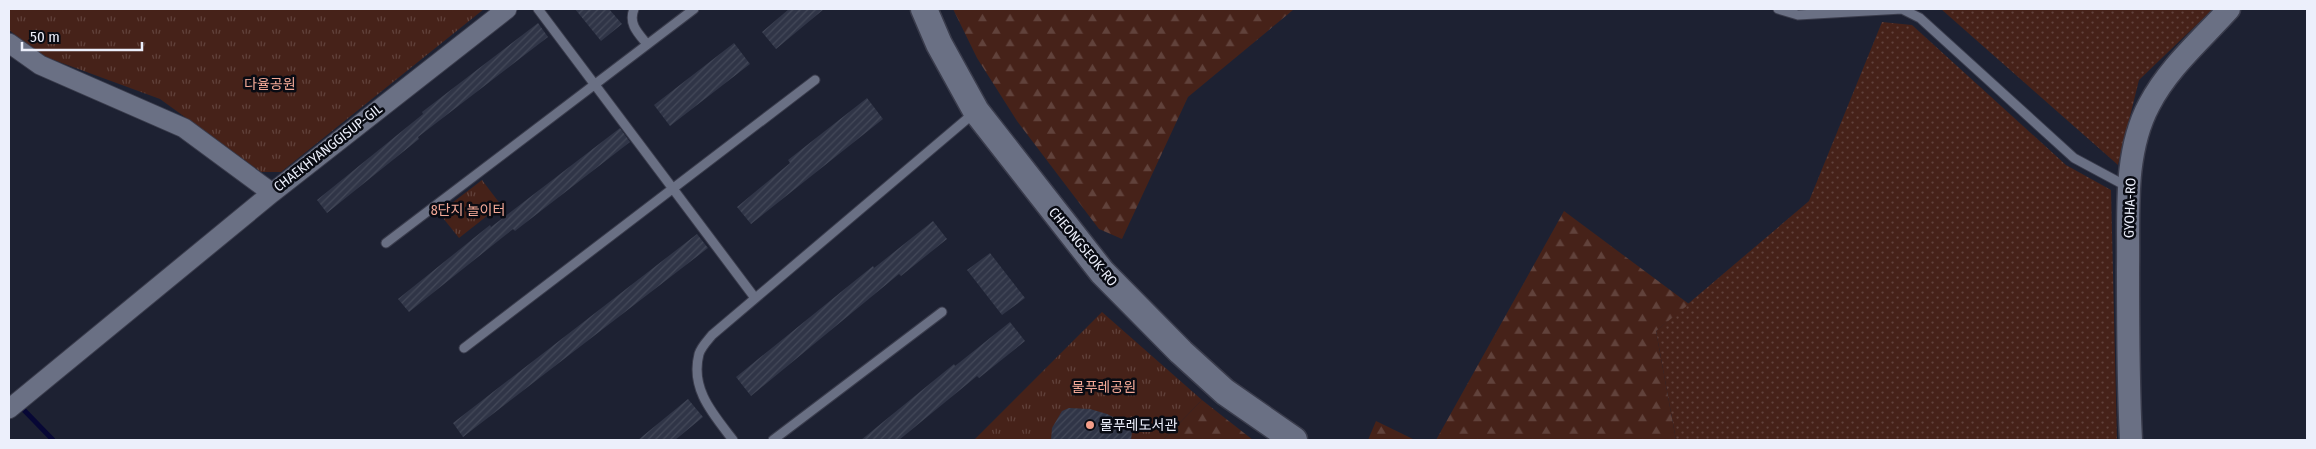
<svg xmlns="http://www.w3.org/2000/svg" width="2316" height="449" viewBox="0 0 2316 449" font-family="'Fira Sans Condensed','Noto Sans KR',sans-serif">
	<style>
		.grass { fill: url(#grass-dots) }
		.forest { fill: url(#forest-firs) }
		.park { fill: url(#park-tufts) }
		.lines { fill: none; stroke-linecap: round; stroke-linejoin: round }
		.stream { stroke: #070735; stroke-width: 5 }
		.building { fill: url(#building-hatch) }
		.service-casing { stroke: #3a3c4c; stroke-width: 11 }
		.minor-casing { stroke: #3a3c4c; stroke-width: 21 }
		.tertiary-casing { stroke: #3a3c4c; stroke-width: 25 }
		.secondary-casing { stroke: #3a3c4c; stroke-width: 29 }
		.service { stroke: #6a7084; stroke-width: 9 }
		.minor { stroke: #6a7084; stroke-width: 19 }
		.tertiary { stroke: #6a7084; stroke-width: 22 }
		.secondary { stroke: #6a7084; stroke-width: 26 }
		.poi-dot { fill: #f49e89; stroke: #090b13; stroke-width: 2 }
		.labels { text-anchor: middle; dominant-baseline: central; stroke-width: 5; stroke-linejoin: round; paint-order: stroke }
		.park-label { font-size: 14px; fill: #f4a997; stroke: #090b13 }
		.street-label { font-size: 14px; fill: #eceffb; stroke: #090b13 }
		.poi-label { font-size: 14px; fill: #eceffb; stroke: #090b13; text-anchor: start }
	</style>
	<defs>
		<pattern id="grass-dots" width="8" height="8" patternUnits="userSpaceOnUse" patternTransform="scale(1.25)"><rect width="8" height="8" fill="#462219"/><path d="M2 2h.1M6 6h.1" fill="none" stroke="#61423b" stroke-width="1.8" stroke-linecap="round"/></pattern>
		<pattern id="forest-firs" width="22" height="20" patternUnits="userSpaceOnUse" patternTransform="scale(1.25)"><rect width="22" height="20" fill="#462219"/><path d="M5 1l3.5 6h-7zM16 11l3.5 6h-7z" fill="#61423b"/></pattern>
		<pattern id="park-tufts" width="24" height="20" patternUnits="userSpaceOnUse" patternTransform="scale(1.25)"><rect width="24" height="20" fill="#462219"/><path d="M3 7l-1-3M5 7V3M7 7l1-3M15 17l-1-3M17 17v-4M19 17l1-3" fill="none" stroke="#61423b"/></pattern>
		<pattern id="building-hatch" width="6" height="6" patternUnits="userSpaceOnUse" patternTransform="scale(1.25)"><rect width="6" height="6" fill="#303547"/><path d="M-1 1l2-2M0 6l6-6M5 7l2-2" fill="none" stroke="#444959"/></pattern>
	</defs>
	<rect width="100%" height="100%" fill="#1d2132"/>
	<path class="grass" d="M1941,9H2213L2139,80L2118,165Z
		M1882,22L1912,25L2066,165L2111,190L2117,440H1676L1656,331L1809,201Z"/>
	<path class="forest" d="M953,9H1293V10L1188,97L1122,239L1099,229L1017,121L977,58Z
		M1564,211L1689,304L1656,331L1676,440H1436Z
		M1202,400L1253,440L1164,439Z
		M1376,421L1415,440H1368Z"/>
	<path class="park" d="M9,9H484L281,172H261L160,99L43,56L9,30Z
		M482,180L501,205L459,238L439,213Z
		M1102,312L1202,400L1163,440H974Z"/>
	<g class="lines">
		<path class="stream" d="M20,406L53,440"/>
	</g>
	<path class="building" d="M575,9H609L622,24L601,41Z
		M789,9H824L776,49L762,32Z
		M538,23L548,37L418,137L419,139L327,213L317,200L423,114L422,112Z
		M734,43L750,64L670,126L654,105Z
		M867,98L883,119L751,224L737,207L790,163L788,160Z
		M620,128L630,142L515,231L513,229L409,312L398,299L490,225L491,227Z
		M933,221L947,239L901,276L899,274L751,396L736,377L873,266L874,268Z
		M697,234L708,248L463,437L453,423Z
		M990,253L1025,298L1002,315L967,270Z
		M1010,322L1025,341L979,378L977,376L899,440H861L954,364L955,366Z
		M688,399L703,417L675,440H638Z
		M1069,408L1090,409L1107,414L1125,423L1132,432L1131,440H1051L1052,428L1062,411Z"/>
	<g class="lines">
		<defs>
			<path id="service" d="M538,9L755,298
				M634,9C628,24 638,33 647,44
				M1778,9L1798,15L1902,9L1920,18L2074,158L2128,187
				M386,243L694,9
				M464,348L815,80
				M733,440C713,414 690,389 699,354C701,347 708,340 712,335L974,113
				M773,440L942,312"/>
			<path id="minor" d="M9,43L40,65L184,128L272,193L507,9
				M9,409L272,193"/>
			<path id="tertiary" d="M2131,440C2128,383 2128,326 2128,269C2129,215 2123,154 2149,105C2168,68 2202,39 2229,9"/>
			<path id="secondary" d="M924,9L939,44L976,111L1102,272L1181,352L1225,392L1294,440"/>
		</defs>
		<use href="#service" class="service-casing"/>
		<use href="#minor" class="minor-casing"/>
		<use href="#tertiary" class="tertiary-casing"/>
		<use href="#secondary" class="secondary-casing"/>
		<use href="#service" class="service"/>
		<use href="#minor" class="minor"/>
		<use href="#tertiary" class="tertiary"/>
		<use href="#secondary" class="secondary"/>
	</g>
	<circle class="poi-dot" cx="1090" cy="425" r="5"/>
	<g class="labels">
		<g class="park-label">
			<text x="270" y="84">다율공원</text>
			<text x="468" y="210">8단지 놀이터</text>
			<text x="1104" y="387">물푸레공원</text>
		</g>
		<g class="street-label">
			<text transform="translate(328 148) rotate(-38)">CHAEKHYANGGISUP-GIL</text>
			<text transform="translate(2130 208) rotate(-88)">GYOHA-RO</text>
			<text transform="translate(1083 247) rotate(50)">CHEONGSEOK-RO</text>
		</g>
		<g class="poi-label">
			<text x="1100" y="425">물푸레도서관</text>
		</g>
	</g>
	<rect width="2316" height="449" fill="none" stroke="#eceffb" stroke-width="20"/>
	<path d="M22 42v8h120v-8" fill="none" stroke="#eceffb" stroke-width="2.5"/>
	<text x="30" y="42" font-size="15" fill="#eceffb" stroke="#090b13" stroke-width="4" paint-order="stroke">50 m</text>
</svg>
